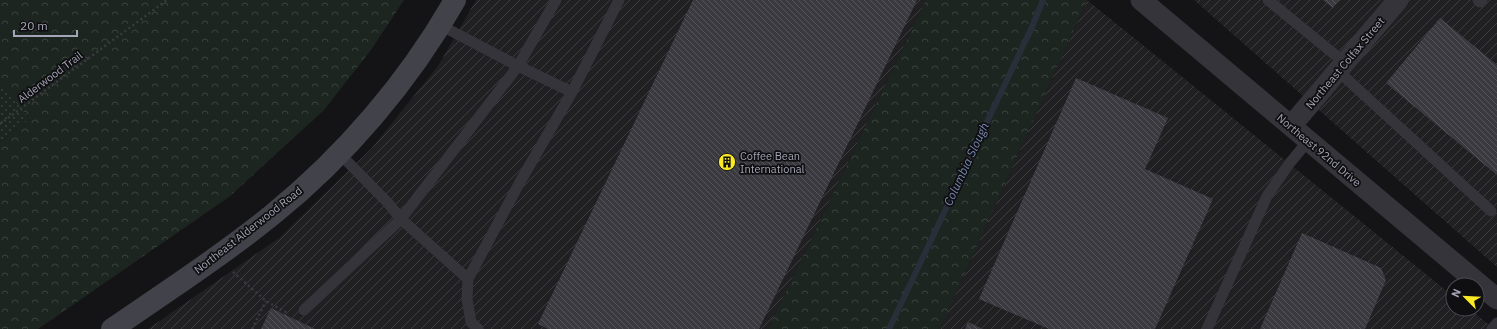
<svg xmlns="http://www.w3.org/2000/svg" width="1497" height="329" viewBox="0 0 1497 329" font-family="'IBM Plex Sans',sans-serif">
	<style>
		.industrial { fill: url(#industrial-furrows) }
		.grass { fill: url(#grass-dots) }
		.forest { fill: url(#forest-crowns) }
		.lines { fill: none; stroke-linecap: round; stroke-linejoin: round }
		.stream { stroke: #292e39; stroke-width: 6 }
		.building { fill: url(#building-back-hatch) }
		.path { stroke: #3a3a41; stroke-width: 2.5; stroke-dasharray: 2 3; stroke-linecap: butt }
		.lane { stroke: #35343a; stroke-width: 11 }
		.street { stroke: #35343a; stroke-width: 21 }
		.secondary { stroke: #42424a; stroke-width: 22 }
		.labels { text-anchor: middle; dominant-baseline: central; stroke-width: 3.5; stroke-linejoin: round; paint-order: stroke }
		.street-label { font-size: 11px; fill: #a4a5b6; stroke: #0f0e10 }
		.poi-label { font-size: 11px; fill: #a4a5b6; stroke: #0f0e10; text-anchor: start }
		.water-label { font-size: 12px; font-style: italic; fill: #7989b3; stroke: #0f0e10 }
	</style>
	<defs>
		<pattern id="industrial-furrows" width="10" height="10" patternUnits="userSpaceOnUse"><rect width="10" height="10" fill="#201f22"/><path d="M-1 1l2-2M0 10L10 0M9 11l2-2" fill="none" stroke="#3d3d40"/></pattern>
		<pattern id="grass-dots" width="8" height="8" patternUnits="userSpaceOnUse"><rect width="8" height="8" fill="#1d2520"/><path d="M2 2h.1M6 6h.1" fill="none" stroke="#3b423e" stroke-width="1.8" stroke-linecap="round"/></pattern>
		<pattern id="forest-crowns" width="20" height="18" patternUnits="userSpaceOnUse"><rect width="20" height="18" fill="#1d2520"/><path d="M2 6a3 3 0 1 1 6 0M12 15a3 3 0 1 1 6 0" fill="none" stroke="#3b423e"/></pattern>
		<pattern id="building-back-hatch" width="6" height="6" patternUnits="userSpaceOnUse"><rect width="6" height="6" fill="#3b3a40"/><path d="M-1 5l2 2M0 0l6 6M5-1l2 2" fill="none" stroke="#545459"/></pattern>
	</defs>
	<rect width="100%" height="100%" fill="#141315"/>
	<path class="industrial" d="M476,0H926L768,329H148L279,238L372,148L438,66Z
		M1087,0L1453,296V309H1470L1494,329H940Z
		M1194,0H1497V267Z"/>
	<path class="grass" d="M0,83L30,119L0,142Z"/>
	<path class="forest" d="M0,0H404L371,50L324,110L229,197L38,329H0V142L30,119L0,83Z
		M926,0H1087L940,329H768Z"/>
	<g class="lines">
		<path class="stream" d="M889,329L1032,27L1043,0"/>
	</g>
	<path class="building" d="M693,0H917L759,329H548L538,324Z
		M1323,0H1339L1333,8Z
		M1440,18L1497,65V175L1386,83Z
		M1076,78L1168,118L1145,169L1213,199L1155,329H1049L979,299Z
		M1302,233L1381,268L1386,280L1365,329H1260Z
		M271,308L315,329H261Z
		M968,322L983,329H965Z"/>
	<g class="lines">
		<path class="path" d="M0,124L167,0
			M233,272L266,301L289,314
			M252,329L266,301"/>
		<path class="lane" d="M556,0L518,66L572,92L619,0
			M1268,0L1345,63
			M1478,0L1480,2L1482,0
			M1338,71L1491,211
			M339,153L388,203L401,219L518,66L440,25
			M468,279L467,299L471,322L478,329
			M304,310L401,219L468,279L520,182L572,92
			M1207,329L1267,196L1289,164L1308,141
			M1492,329L1497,323"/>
		<path class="street" d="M1141,0L1497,299
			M1291,126L1398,0"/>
		<path class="secondary" d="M112,329C166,292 221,256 272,215C345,156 409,81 455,0"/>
	</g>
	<defs>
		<symbol id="building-disc" viewBox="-11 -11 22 22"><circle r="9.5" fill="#faea26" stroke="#0f0e10"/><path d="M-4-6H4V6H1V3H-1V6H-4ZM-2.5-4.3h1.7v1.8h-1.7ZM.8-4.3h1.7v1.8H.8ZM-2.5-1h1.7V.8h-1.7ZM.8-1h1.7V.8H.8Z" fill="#111"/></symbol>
	</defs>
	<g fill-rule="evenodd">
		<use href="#building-disc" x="717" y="152" width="20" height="20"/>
	</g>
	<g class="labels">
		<g class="street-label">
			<text transform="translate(1345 63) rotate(-50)">Northeast Colfax Street</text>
			<text transform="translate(50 77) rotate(-37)">Alderwood Trail</text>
			<text transform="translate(1319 150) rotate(40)">Northeast 92nd Drive</text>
			<text transform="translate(248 230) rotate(-38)">Northeast Alderwood Road</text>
		</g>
		<g class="poi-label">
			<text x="740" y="156">Coffee Bean<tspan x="740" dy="13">International</tspan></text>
		</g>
		<g class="water-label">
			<text transform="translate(966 164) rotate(-65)">Columbia Slough</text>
		</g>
	</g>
	<g transform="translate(1465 297) rotate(294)"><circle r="19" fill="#0f0e10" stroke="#4b4a52"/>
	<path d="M0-3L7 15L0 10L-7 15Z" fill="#faea26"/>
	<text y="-6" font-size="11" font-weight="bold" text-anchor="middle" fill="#a4a5b6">N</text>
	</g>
	<path d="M14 30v6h63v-6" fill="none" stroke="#a4a5b6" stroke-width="2"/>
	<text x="20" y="30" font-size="12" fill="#a4a5b6" stroke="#0f0e10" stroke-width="3" paint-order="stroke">20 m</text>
</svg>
